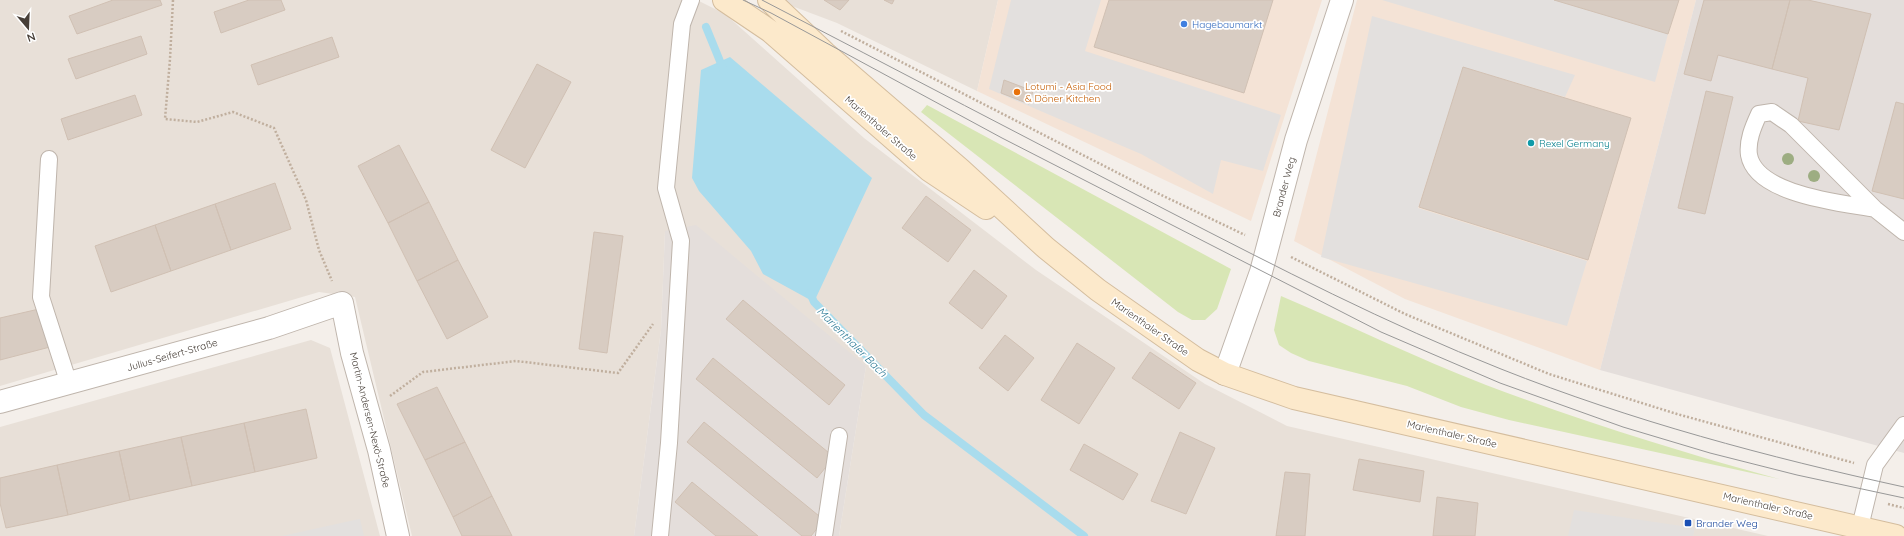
<svg xmlns="http://www.w3.org/2000/svg" width="1904" height="536" viewBox="0 0 1904 536" font-family="Quicksand,sans-serif">
	<style>
		.residential { fill: #e8e0d8 }
		.commercial { fill: #f4e3d6 }
		.industrial { fill: #e4dedb }
		.green { fill: #d8e6b5 }
		.parking { fill: #e3e0de }
		.water { fill: #a9dced }
		.lines { fill: none; stroke-linecap: round; stroke-linejoin: round }
		.stream { stroke: #a9dced; stroke-width: 8 }
		.building { fill: #d8ccc2; stroke: #d0c0b3 }
		.lane-casing { stroke: #bfb5ac; stroke-width: 18 }
		.street-casing { stroke: #bfb5ac; stroke-width: 24 }
		.secondary-casing { stroke: #d4bd9e; stroke-width: 24 }
		.path { stroke: #c0af9e; stroke-width: 2.5; stroke-dasharray: 2 2; stroke-linecap: butt }
		.lane { stroke: #fff; stroke-width: 16 }
		.street { stroke: #fff; stroke-width: 22 }
		.secondary { stroke: #fce9cb; stroke-width: 22 }
		.tram { stroke: #989898; stroke-width: 1 }
		.tree { fill: #9dad82 }
		.shop-dot { fill: #3f7fe0; stroke: #fff; stroke-width: 1.5 }
		.food-dot { fill: #e8710a; stroke: #fff; stroke-width: 1.5 }
		.culture-dot { fill: #0f9aa8; stroke: #fff; stroke-width: 1.5 }
		.transit-dot { fill: #1a4fb4; stroke: #fff; stroke-width: 1.5 }
		.labels { text-anchor: middle; dominant-baseline: central; stroke-width: 3.5; stroke-linejoin: round; paint-order: stroke }
		.shop-label { font-size: 10px; fill: #366cbe; stroke: #fff; text-anchor: start }
		.food-label { font-size: 10px; fill: #c56008; stroke: #fff; text-anchor: start }
		.street-label { font-size: 10px; fill: #473f38; stroke: #fff }
		.culture-label { font-size: 10px; fill: #0d838f; stroke: #fff; text-anchor: start }
		.transit-label { font-size: 10px; fill: #164399; stroke: #fff; text-anchor: start }
		.water-label { font-size: 11px; font-style: italic; fill: #307c97; stroke: #fff }
	</style>
	<rect width="100%" height="100%" fill="#f4efea"/>
	<path class="residential" d="M0,0H697L725,14L864,138L1036,270L1205,384L1287,426L1768,536H839L866,366L665,231L661,330L634,536H412L355,297L319,292L0,386Z
		M776,0H998L977,91L837,23Z
		M311,340L330,348L380,536H0V427Z"/>
	<path class="commercial" d="M998,0H1322L1251,221L977,91Z
		M1357,0H1696L1600,370L1405,299L1294,241Z"/>
	<path class="industrial" d="M1696,0H1904V453L1600,370Z
		M696,225L866,366L839,536H634L661,330L665,231Z"/>
	<path class="green" d="M927,105L1231,269L1217,309L1205,320H1192L1178,312L921,112Z
		M1281,296C1349,325 1416,358 1486,385C1582,421 1680,452 1779,479L1509,420L1461,407L1407,386L1309,361L1291,353L1279,345L1274,330Z"/>
	<path class="parking" d="M1011,0H1101L1085,51L1281,115L1263,171L1221,160L1213,194L1141,154L989,89Z
		M1382,0H1554L1668,34L1655,82Z
		M1372,16L1575,75L1565,97L1463,67L1418,208L1587,261L1567,326L1321,257Z
		M1574,510L1695,528L1693,536H1568Z
		M360,519L364,536H282L359,519Z"/>
	<path class="water" d="M730,57L872,178L814,302L763,274L751,251L699,191L692,178L701,70Z"/>
	<g class="lines">
		<path class="stream" d="M706,27L724,71
			M810,293L814,302L924,415L1084,536"/>
	</g>
	<path class="building" d="M113,0H160L162,5L77,34L69,16Z
		M249,0H281L285,10L221,33L214,12Z
		M824,0H849L840,10Z
		M884,0H894L892,4Z
		M1109,0H1273L1244,93L1094,47Z
		M1554,0H1679L1668,34Z
		M1704,0H1790L1772,69L1718,55L1711,81L1684,74Z
		M1790,0H1808L1871,14L1839,130L1798,121L1808,78L1772,69Z
		M141,36L147,54L76,79L68,59Z
		M332,37L339,57L258,85L251,65Z
		M537,64L571,82L525,168L491,150Z
		M1463,67L1631,118L1588,260L1419,207Z
		M1004,80L1033,91L1029,104L1001,93Z
		M1706,91L1733,97L1705,214L1678,208Z
		M135,95L142,115L68,140L61,119Z
		M1896,102L1904,104V199L1872,191Z
		M399,145L429,202L388,223L358,166Z
		M275,183L291,229L231,250L215,204Z
		M926,196L971,230L948,262L902,228Z
		M429,202L458,260L417,281L388,223Z
		M215,204L231,250L171,271L155,225Z
		M155,225L171,271L111,292L95,246Z
		M594,232L623,236L607,353L579,349Z
		M458,260L488,317L447,339L417,281Z
		M974,270L1007,296L982,329L949,303Z
		M743,300L845,385L829,405L726,319Z
		M39,309L50,347L0,360V318Z
		M1005,335L1034,358L1008,391L979,368Z
		M1077,343L1115,368L1079,424L1041,400Z
		M1150,352L1196,383L1179,409L1132,378Z
		M713,358L834,457L817,478L696,379Z
		M437,387L465,442L425,460L397,404Z
		M306,409L317,458L255,472L244,423Z
		M704,422L824,520L811,536H802L687,442Z
		M244,423L255,472L192,486L181,437Z
		M1180,432L1215,448L1186,514L1151,501Z
		M181,437L192,486L130,500L119,451Z
		M465,442L492,496L453,517L425,460Z
		M1084,444L1138,474L1123,500L1070,470Z
		M119,451L130,500L68,515L57,465Z
		M1359,459L1424,471L1420,502L1353,490Z
		M57,465L68,515L6,528L0,503V478Z
		M1285,472L1310,474L1305,536H1276Z
		M692,482L758,536H716L675,502Z
		M492,496L512,536H462L453,517Z
		M1437,497L1478,503L1475,536H1433Z"/>
	<g class="lines">
		<defs>
			<path id="lane" d="M49,159L41,297L69,384
				M1875,209C1843,203 1756,195 1749,155C1747,141 1753,127 1759,114L1772,112L1791,125L1875,209L1904,232
				M1860,527L1875,465L1904,425
				M660,536L669,443L681,241L666,188L682,24L691,0
				M824,536L839,436"/>
			<path id="street" d="M1225,374L1261,272L1296,140L1342,0
				M0,402L269,328L342,303L352,353L379,450L398,536"/>
			<path id="secondary" d="M724,0L770,31L929,170L986,208
				M769,0L825,53L960,169L1046,248L1098,290L1198,360L1225,374L1294,398L1896,536"/>
		</defs>
		<use href="#lane" class="lane-casing"/>
		<use href="#street" class="street-casing"/>
		<use href="#secondary" class="secondary-casing"/>
		<path class="path" d="M173,0L170,59L165,119L197,122L233,112L274,128L306,200L319,250L332,281
			M841,31L1155,192L1245,235
			M1291,257L1405,314L1549,374L1677,414L1854,463
			M390,396L423,372L516,361L618,373L653,324
			M1888,504L1904,508"/>
		<use href="#lane" class="lane"/>
		<use href="#street" class="street"/>
		<use href="#secondary" class="secondary"/>
		<path class="tram" d="M743,0L771,13L1002,138L1381,332L1500,383L1623,427L1710,453L1797,475L1904,498
			M762,0C897,70 1032,141 1168,211C1277,267 1387,324 1501,369C1632,421 1767,457 1904,487"/>
	</g>
	<g class="tree">
		<circle cx="1788" cy="159" r="6"/>
		<circle cx="1814" cy="176" r="6"/>
	</g>
	<circle class="shop-dot" cx="1184" cy="24" r="4"/>
	<circle class="food-dot" cx="1017" cy="92" r="4"/>
	<circle class="culture-dot" cx="1531" cy="143" r="4"/>
	<rect class="transit-dot" x="1684" y="519" width="8" height="8" rx="2"/>
	<g class="labels">
		<g class="shop-label">
			<text x="1192" y="24">Hagebaumarkt</text>
		</g>
		<g class="food-label">
			<text x="1025" y="86">Lotumi - Asia Food<tspan x="1025" dy="12">&amp; Döner Kitchen</tspan></text>
		</g>
		<g class="street-label">
			<text transform="translate(881 128) rotate(41)">Marienthaler Straße</text>
			<text transform="translate(1284 187) rotate(-75)">Brander Weg</text>
			<text transform="translate(1150 327) rotate(35)">Marienthaler Straße</text>
			<text transform="translate(172 355) rotate(-16)">Julius-Seifert-Straße</text>
			<text transform="translate(370 420) rotate(76)">Martin-Andersen-Nexö-Straße</text>
			<text transform="translate(1452 434) rotate(13)">Marienthaler Straße</text>
			<text transform="translate(1768 506) rotate(13)">Marienthaler Straße</text>
		</g>
		<g class="culture-label">
			<text x="1539" y="143">Rexel Germany</text>
		</g>
		<g class="transit-label">
			<text x="1696" y="523">Brander Weg</text>
		</g>
		<g class="water-label">
			<text transform="translate(852 342) rotate(45)">Marienthaler Bach</text>
		</g>
	</g>
	<g transform="translate(28 28) rotate(161)" stroke="#ffffff" stroke-width="3" paint-order="stroke">
	<path d="M0-3L7 15L0 10L-7 15Z" fill="#473f38"/>
	<text y="-6" font-size="11" font-weight="bold" text-anchor="middle" fill="#473f38">N</text>
	</g>
</svg>
